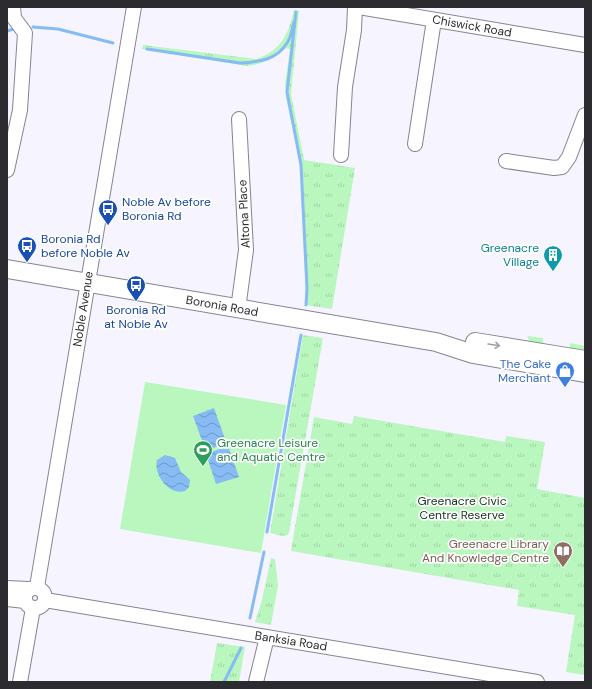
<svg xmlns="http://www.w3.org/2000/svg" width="592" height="689" viewBox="0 0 592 689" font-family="'DM Sans',sans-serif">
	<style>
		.grass { fill: url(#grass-tufts) }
		.garden { fill: #b9f7be }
		.water { fill: url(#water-waves) }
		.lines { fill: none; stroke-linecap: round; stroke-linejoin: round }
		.stream { stroke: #86bbf4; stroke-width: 3 }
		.minor-casing { stroke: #85858f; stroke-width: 16 }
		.major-casing { stroke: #85858f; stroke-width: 20 }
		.minor { stroke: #fff; stroke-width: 14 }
		.major { stroke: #fff; stroke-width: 18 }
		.oneway { stroke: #a0a0a2 }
		.labels { text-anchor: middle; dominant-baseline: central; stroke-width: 3.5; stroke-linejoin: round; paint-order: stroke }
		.street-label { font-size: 12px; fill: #2c2c30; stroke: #fff }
		.transit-label { font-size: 12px; fill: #164399; stroke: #fff; text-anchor: start }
		.culture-label { font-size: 12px; fill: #0d838f; stroke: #fff; text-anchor: end }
		.shop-label { font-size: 12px; fill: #366cbe; stroke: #fff; text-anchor: end }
		.leisure-label { font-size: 12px; fill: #27864d; stroke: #fff; text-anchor: start }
		.park-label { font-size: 12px; fill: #143519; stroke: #fff }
		.education-label { font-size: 12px; fill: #785e54; stroke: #fff; text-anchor: end }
	</style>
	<defs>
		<pattern id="grass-tufts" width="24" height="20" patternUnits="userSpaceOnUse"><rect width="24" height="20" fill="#b9f7be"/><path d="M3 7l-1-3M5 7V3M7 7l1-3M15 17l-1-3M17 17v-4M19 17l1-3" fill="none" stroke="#9fd4a4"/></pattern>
		<pattern id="water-waves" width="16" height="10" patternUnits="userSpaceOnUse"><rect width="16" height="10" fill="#86bbf4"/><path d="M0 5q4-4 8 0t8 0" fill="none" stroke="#6e98c6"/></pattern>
	</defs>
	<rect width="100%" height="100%" fill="#f5f4ff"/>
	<path class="grass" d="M294,10L299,11L291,94L304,160L355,168L332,309L305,305L306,295L300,160L286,98L285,84L290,49L285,48C273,59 264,64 247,66L142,49L143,45L257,59C282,49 288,35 294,10Z
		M303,335L323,338L289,532L288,535L282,536L270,533Z
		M354,416L505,442L506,436L545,442L537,489L585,498V675L566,672L575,615L517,606L519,590L291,551L314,417L352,424Z
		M271,558L275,559L278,585L271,625L255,622L262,600Z
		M217,643L245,647L239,682H210Z"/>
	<path class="garden" d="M527,336L543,338V345L530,342Z
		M570,343L585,346V351L570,348Z
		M145,382L286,405L261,553L120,529Z
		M575,571L585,573V579L574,578Z"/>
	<path class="water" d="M214,408L225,439H226L228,443L204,451L202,447L204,446L193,416Z
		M228,446L239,477L216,484L206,454Z
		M165,455L175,458L181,472L190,480L189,487L185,491C169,496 153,474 157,460Z"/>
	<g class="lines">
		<path class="stream" d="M296,12L287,92L301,165L307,288L306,305
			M33,27L58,29L113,43
			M7,31L14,29
			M147,49L240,63C258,62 277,60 287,43C291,38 292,29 294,22
			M267,532L301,335
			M250,618L264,552
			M224,682L241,648"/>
		<defs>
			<path id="minor" d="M359,7L585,45
				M415,144L434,20
				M341,155L345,87L354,30L355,7
				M506,161L554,168L562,167L569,157L585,115
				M7,170L20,110L25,33L14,18L13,7
				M238,309L246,250L239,119
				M37,587L134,7
				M25 598a10 10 0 1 1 20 0a10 10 0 1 1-20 0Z
				M7,588L28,589
				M7,599L25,601
				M45,600L537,682
				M20,682L33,608
				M256,682L267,637"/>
			<path id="major" d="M7,269L436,342L473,354L585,373
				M475,342L585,360"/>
		</defs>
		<use href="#minor" class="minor-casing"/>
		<use href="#major" class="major-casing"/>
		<use href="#minor" class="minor"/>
		<use href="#major" class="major"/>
	</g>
	<defs><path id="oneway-shaft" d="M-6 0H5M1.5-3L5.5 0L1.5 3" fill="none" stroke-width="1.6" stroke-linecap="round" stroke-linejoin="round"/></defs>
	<use class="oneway" href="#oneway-shaft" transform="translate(494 345) rotate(9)"/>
	<defs>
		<symbol id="bus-pin" viewBox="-11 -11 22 30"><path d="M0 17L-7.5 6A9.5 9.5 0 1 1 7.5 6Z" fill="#1a4fb4" stroke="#fff"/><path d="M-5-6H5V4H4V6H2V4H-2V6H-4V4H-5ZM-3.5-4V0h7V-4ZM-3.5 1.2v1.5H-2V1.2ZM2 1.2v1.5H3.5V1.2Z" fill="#fff"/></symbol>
		<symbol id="building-pin" viewBox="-11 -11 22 30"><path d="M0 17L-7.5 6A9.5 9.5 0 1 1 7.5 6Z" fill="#0f9aa8" stroke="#fff"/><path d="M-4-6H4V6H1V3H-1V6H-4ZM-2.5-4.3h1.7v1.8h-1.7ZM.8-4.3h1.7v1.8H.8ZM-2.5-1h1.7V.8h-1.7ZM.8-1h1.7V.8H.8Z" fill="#fff"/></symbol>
		<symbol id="shop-pin" viewBox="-11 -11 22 30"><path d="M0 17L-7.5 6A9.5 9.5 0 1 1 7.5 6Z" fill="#3f7fe0" stroke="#fff"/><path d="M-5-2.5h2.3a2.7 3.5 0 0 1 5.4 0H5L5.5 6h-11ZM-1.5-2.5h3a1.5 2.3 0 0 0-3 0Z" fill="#fff"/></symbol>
		<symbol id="stadium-pin" viewBox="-11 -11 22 30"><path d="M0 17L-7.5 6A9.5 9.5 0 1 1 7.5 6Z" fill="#2e9e5b" stroke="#fff"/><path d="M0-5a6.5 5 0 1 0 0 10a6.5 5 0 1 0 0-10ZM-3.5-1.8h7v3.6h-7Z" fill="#fff"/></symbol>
		<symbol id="library-pin" viewBox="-11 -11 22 30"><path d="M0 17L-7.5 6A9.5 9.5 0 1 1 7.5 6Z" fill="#8d6e63" stroke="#fff"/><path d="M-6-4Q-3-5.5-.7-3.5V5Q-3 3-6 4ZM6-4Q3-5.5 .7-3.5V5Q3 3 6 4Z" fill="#fff"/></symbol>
	</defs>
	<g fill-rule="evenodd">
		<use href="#bus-pin" x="97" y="198" width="22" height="30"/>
		<use href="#bus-pin" x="16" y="235" width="22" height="30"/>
		<use href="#building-pin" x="542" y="244" width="22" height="30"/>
		<use href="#bus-pin" x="125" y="274" width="22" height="30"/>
		<use href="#shop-pin" x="554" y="360" width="22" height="30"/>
		<use href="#stadium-pin" x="192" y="439" width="22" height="30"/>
		<use href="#library-pin" x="552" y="540" width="22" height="30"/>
	</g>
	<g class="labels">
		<g class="street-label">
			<text transform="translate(472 26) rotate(10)">Chiswick Road</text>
			<text transform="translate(244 214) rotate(-93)">Altona Place</text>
			<text transform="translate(222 306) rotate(10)">Boronia Road</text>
			<text transform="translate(83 309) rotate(-81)">Noble Avenue</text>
			<text transform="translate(291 641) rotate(9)">Banksia Road</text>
		</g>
		<g class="transit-label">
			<text x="122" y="202">Noble Av before<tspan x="122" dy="14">Boronia Rd</tspan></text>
			<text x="41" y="239">Boronia Rd<tspan x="41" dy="14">before Noble Av</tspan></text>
			<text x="136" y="310" text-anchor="middle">Boronia Rd<tspan x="136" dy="14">at Noble Av</tspan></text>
		</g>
		<g class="culture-label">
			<text x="539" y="248">Greenacre<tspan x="539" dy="14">Village</tspan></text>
		</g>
		<g class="shop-label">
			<text x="551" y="364">The Cake<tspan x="551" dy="14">Merchant</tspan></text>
		</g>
		<g class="leisure-label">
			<text x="217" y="443">Greenacre Leisure<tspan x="217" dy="14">and Aquatic Centre</tspan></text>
		</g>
		<g class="park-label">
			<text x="462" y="501">Greenacre Civic<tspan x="462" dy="14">Centre Reserve</tspan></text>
		</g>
		<g class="education-label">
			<text x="549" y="544">Greenacre Library<tspan x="549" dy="14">And Knowledge Centre</tspan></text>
		</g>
	</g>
	<rect width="592" height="689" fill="none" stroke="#2c2c30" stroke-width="16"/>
</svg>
